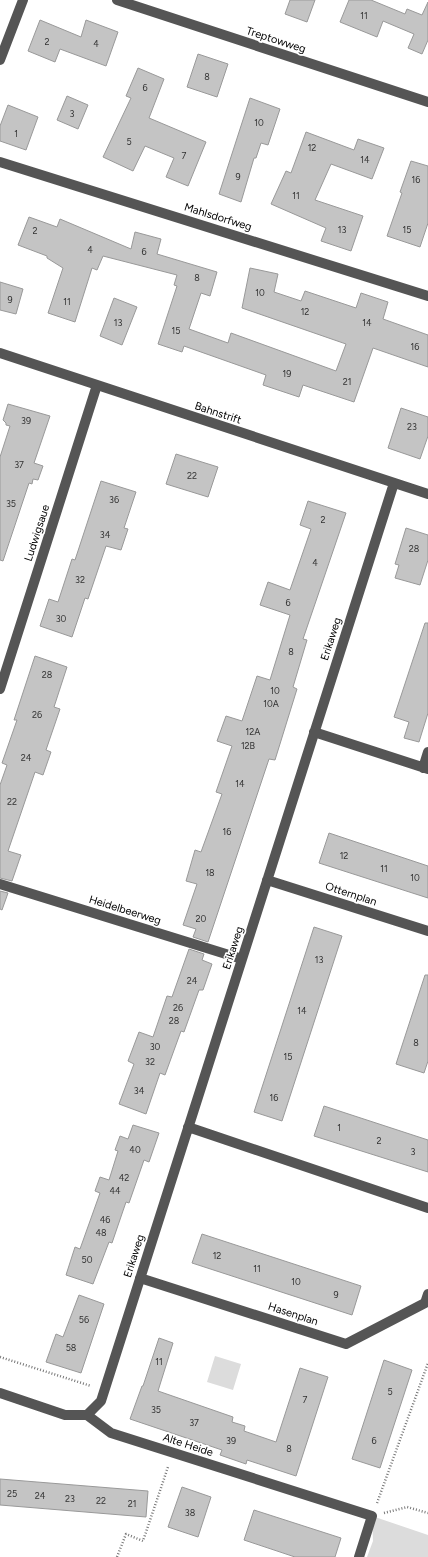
<svg xmlns="http://www.w3.org/2000/svg" width="428" height="1557" viewBox="0 0 428 1557" font-family="Figtree,sans-serif">
	<style>
		.green { fill: #dcdcdc }
		.building { fill: #c4c4c4; stroke: #999 }
		.lines { fill: none; stroke-linecap: round; stroke-linejoin: round }
		.path { stroke: #777; stroke-width: 2.5; stroke-dasharray: 1 2; stroke-linecap: butt }
		.minor { stroke: #555; stroke-width: 10 }
		.labels { text-anchor: middle; dominant-baseline: central; stroke-width: 3.5; stroke-linejoin: round; paint-order: stroke }
		.number-label { font-size: 9px; fill: #313131 }
		.street-label { font-size: 11px; fill: #000; stroke: #fff }
	</style>
	<rect width="100%" height="100%" fill="#fff"/>
	<path class="green" d="M215,1356L241,1364L233,1390L207,1382Z
		M372,1516L428,1535V1557H367L373,1541Z"/>
	<path class="building" d="M290,0H315L307,22L285,14Z
		M349,0H371L405,14L407,9L422,15L428,2V40L422,54L408,48L414,34L383,21L377,37L340,22Z
		M40,20L81,37L86,20L118,32L106,66L60,49L55,62L28,51Z
		M198,54L228,64L217,97L187,87Z
		M138,68L164,79L149,118L206,142L188,186L166,177L174,158L145,146L133,171L103,157L131,98L126,96Z
		M67,96L88,105L78,129L57,120Z
		M250,98L280,109L268,145L261,143L256,158H254L241,202L219,194Z
		M8,105L38,117L26,150L0,141V126Z
		M306,132L354,150L358,139L384,148L372,179L331,164L315,200L363,216L351,251L321,241L326,228L271,204L286,171L291,173Z
		M411,161L428,166V223L420,247L387,236L402,193L400,192Z
		M29,217L57,227L60,219L131,249L135,232L161,239L157,254L217,272L210,296L201,293L189,329L228,343L231,333L336,371L346,344L242,308L250,268L278,274L274,292L301,301L305,291L356,308L361,293L388,302L383,319L428,335V367L373,348L354,402L303,385L299,397L263,385L266,375L184,346L182,352L158,344L177,286L174,285L177,275L103,256L97,270L92,268L75,322L48,313L63,268L47,258V256L18,245Z
		M0,282L23,289L16,314L0,310Z
		M114,298L137,307L122,345L100,336Z
		M8,404L50,416L34,463L43,466L38,480L33,479L32,484L29,483L3,561L0,560V457L10,426L6,425V423L3,420Z
		M401,408L428,417V436L420,459L388,448Z
		M176,454L218,467L208,497L166,484Z
		M101,481L136,492L124,528L128,529L121,550L106,546L88,599L85,598L72,637L40,626L49,599L58,602L72,559L75,560Z
		M308,501L346,513L303,639L307,640L293,687L297,689L275,760L269,759L208,942L193,937L196,929L183,925L197,884L186,881L195,850L201,852L222,794L216,792L232,746L217,741L226,716L242,721L257,676L270,680L290,615L260,605L268,582L290,590L311,529L300,525Z
		M406,528L428,535V560L420,585L395,578L399,565L395,564Z
		M425,623H428V713L419,742L404,738L409,722L394,717Z
		M35,656L67,667L54,707L60,709L46,750L51,752L43,775L35,772L8,851L21,855L12,881L0,878V785L7,765L2,763L17,720H14Z
		M329,833L428,866V898L319,863Z
		M0,891L8,893L2,910L0,909Z
		M314,927L342,936L282,1121L254,1112Z
		M189,949L204,954L202,960L212,964L203,990H199L184,1032L181,1031L165,1075L160,1073L146,1114L119,1104L134,1064L128,1061L139,1032L153,1037L167,996L172,997Z
		M425,975H428V1061L424,1073L396,1064Z
		M324,1106L428,1140V1172L314,1136Z
		M133,1125L159,1133L149,1162L144,1160L129,1203L126,1202L112,1243L109,1242L93,1284L66,1275L75,1247L80,1249L100,1193L95,1191L100,1177L109,1180L118,1151L115,1150L120,1136L128,1139Z
		M202,1234L361,1286L352,1315L192,1263Z
		M79,1295L104,1304L81,1373L46,1362L56,1334L63,1337Z
		M159,1338L173,1343L158,1391L233,1417L232,1422L245,1426L244,1431L276,1442L300,1368L328,1377L296,1476L247,1460L246,1464L220,1455L222,1450L130,1419L142,1386H143Z
		M384,1360L412,1370L380,1468L352,1459Z
		M0,1479L148,1491L146,1517L0,1505Z
		M182,1487L211,1497L198,1537L168,1527Z
		M254,1510L341,1538L335,1557H295L244,1540Z"/>
	<g class="lines">
		<path class="path" d="M0,1357L91,1386
			M377,1503L428,1363
			M384,1513L407,1507L428,1513
			M117,1557L126,1534L143,1541L168,1467"/>
		<path class="minor" d="M117,0L428,102
			M0,60L23,0
			M0,162L428,296
			M0,353L428,494
			M0,689L97,385
			M314,732L428,769
			M423,768L428,752
			M267,880L428,931
			M0,884L242,959
			M188,1127L428,1208
			M140,1278L346,1344L425,1303L428,1294
			M0,1393L65,1415H87L111,1433L372,1516L359,1557
			M87,1415L101,1401L394,483"/>
	</g>
	<g class="labels">
		<g class="number-label">
			<text x="364" y="15">11</text>
			<text x="47" y="41">2</text>
			<text x="96" y="43">4</text>
			<text x="207" y="76">8</text>
			<text x="145" y="87">6</text>
			<text x="72" y="113">3</text>
			<text x="259" y="122">10</text>
			<text x="16" y="133">1</text>
			<text x="129" y="141">5</text>
			<text x="312" y="147">12</text>
			<text x="184" y="155">7</text>
			<text x="365" y="159">14</text>
			<text x="238" y="176">9</text>
			<text x="416" y="179">16</text>
			<text x="296" y="195">11</text>
			<text x="342" y="229">13</text>
			<text x="407" y="229">15</text>
			<text x="35" y="230">2</text>
			<text x="90" y="249">4</text>
			<text x="144" y="251">6</text>
			<text x="197" y="277">8</text>
			<text x="260" y="292">10</text>
			<text x="10" y="299">9</text>
			<text x="67" y="301">11</text>
			<text x="305" y="311">12</text>
			<text x="118" y="322">13</text>
			<text x="367" y="322">14</text>
			<text x="176" y="330">15</text>
			<text x="415" y="346">16</text>
			<text x="287" y="373">19</text>
			<text x="347" y="381">21</text>
			<text x="26" y="420">39</text>
			<text x="412" y="426">23</text>
			<text x="19" y="464">37</text>
			<text x="192" y="475">22</text>
			<text x="114" y="499">36</text>
			<text x="11" y="503">35</text>
			<text x="323" y="519">2</text>
			<text x="105" y="534">34</text>
			<text x="414" y="548">28</text>
			<text x="315" y="562">4</text>
			<text x="80" y="579">32</text>
			<text x="288" y="602">6</text>
			<text x="61" y="618">30</text>
			<text x="291" y="651">8</text>
			<text x="47" y="674">28</text>
			<text x="275" y="690">10</text>
			<text x="271" y="703">10A</text>
			<text x="37" y="714">26</text>
			<text x="253" y="731">12A</text>
			<text x="248" y="745">12B</text>
			<text x="26" y="757">24</text>
			<text x="240" y="783">14</text>
			<text x="12" y="801">22</text>
			<text x="227" y="831">16</text>
			<text x="344" y="855">12</text>
			<text x="384" y="868">11</text>
			<text x="210" y="872">18</text>
			<text x="415" y="877">10</text>
			<text x="201" y="918">20</text>
			<text x="319" y="959">13</text>
			<text x="192" y="980">24</text>
			<text x="178" y="1007">26</text>
			<text x="302" y="1010">14</text>
			<text x="174" y="1020">28</text>
			<text x="416" y="1042">8</text>
			<text x="155" y="1046">30</text>
			<text x="288" y="1056">15</text>
			<text x="150" y="1061">32</text>
			<text x="139" y="1090">34</text>
			<text x="274" y="1097">16</text>
			<text x="339" y="1127">1</text>
			<text x="379" y="1140">2</text>
			<text x="135" y="1149">40</text>
			<text x="413" y="1151">3</text>
			<text x="124" y="1177">42</text>
			<text x="115" y="1190">44</text>
			<text x="105" y="1219">46</text>
			<text x="101" y="1232">48</text>
			<text x="217" y="1255">12</text>
			<text x="87" y="1259">50</text>
			<text x="257" y="1268">11</text>
			<text x="296" y="1281">10</text>
			<text x="336" y="1294">9</text>
			<text x="84" y="1319">56</text>
			<text x="71" y="1347">58</text>
			<text x="159" y="1361">11</text>
			<text x="390" y="1391">5</text>
			<text x="305" y="1399">7</text>
			<text x="156" y="1409">35</text>
			<text x="194" y="1422">37</text>
			<text x="231" y="1440">39</text>
			<text x="374" y="1440">6</text>
			<text x="289" y="1448">8</text>
			<text x="12" y="1493">25</text>
			<text x="40" y="1495">24</text>
			<text x="70" y="1498">23</text>
			<text x="101" y="1500">22</text>
			<text x="132" y="1503">21</text>
			<text x="190" y="1512">38</text>
		</g>
		<g class="street-label">
			<text transform="translate(276 40) rotate(18)">Treptowweg</text>
			<text transform="translate(218 217) rotate(17)">Mahlsdorfweg</text>
			<text transform="translate(218 413) rotate(18)">Bahnstrift</text>
			<text transform="translate(37 533) rotate(-72)">Ludwigsaue</text>
			<text transform="translate(331 639) rotate(-72)">Erikaweg</text>
			<text transform="translate(351 894) rotate(18)">Otternplan</text>
			<text transform="translate(125 910) rotate(17)">Heidelbeerweg</text>
			<text transform="translate(233 948) rotate(-72)">Erikaweg</text>
			<text transform="translate(134 1256) rotate(-72)">Erikaweg</text>
			<text transform="translate(293 1314) rotate(18)">Hasenplan</text>
			<text transform="translate(188 1445) rotate(18)">Alte Heide</text>
		</g>
	</g>
</svg>
